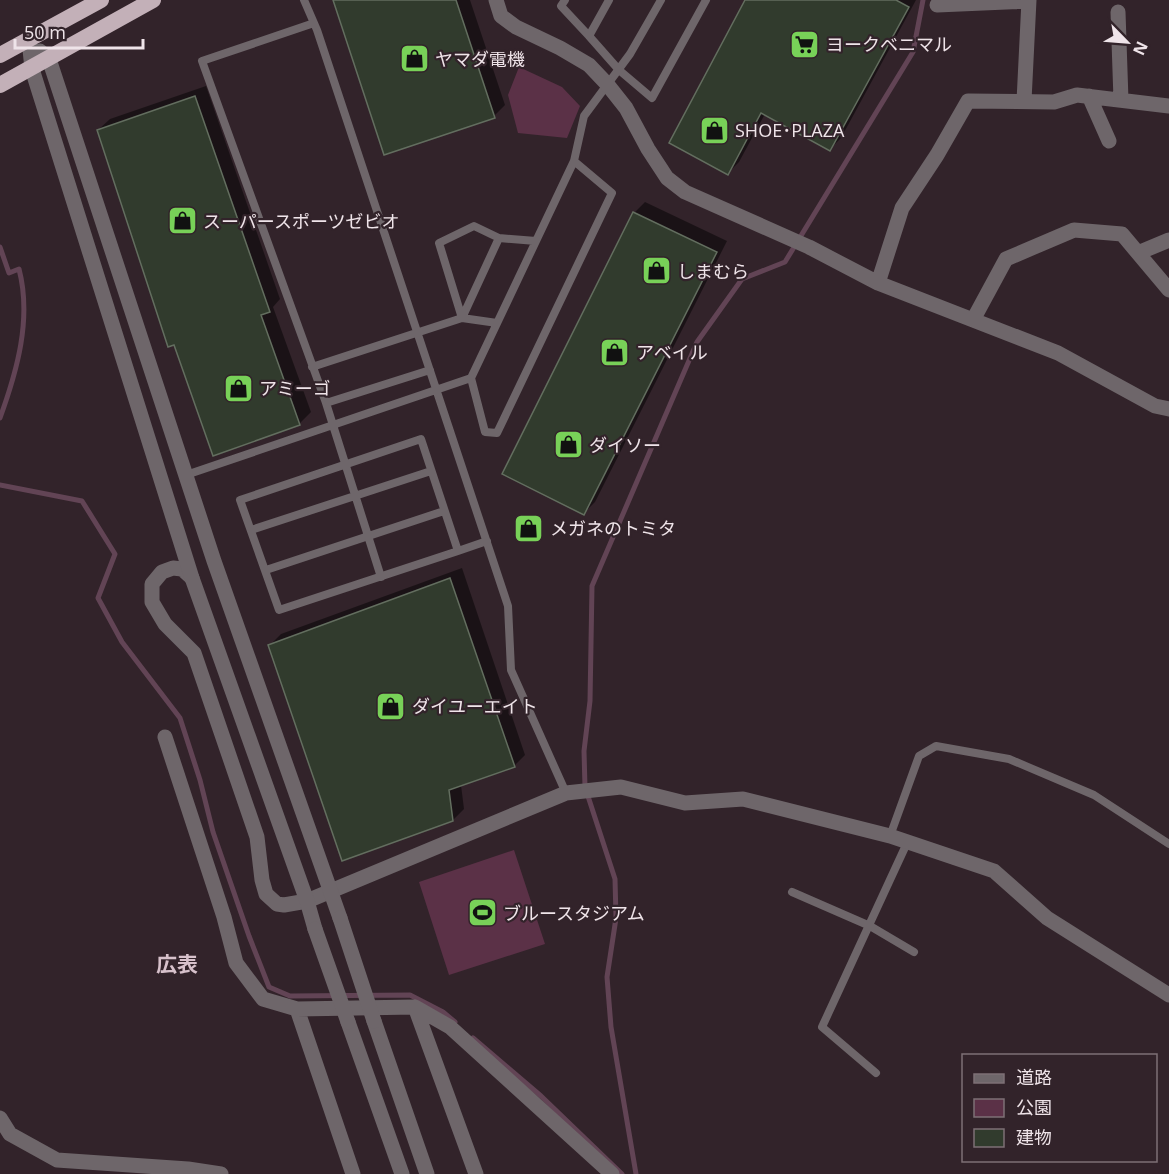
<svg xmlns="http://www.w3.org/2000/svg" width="1169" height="1174" viewBox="0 0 1169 1174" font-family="'Open Sans','Noto Sans JP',sans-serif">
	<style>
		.green { fill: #5b3147 }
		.shadow { fill: #0007 }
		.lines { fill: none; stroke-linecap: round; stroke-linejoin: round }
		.stream { stroke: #624455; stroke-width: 5 }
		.building { fill: #313b2d; stroke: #636e5f; stroke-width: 1.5 }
		.service { stroke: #6e666a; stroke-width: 8 }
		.minor { stroke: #6e666a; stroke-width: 15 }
		.tertiary { stroke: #6e666a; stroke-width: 15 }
		.trunk { stroke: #c3b0b8; stroke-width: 16 }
		.tertiary-bridge { stroke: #6e666a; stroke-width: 15 }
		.labels { text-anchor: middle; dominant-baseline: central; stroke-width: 4.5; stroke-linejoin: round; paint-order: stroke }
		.poi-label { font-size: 18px; fill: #efe4e9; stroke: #32232a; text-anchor: start }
		.quarter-label { font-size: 21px; font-weight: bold; fill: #d7c1cb; stroke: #32232a }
	</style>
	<rect width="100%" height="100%" fill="#32232a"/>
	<path class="green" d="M519,67L562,87L580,106L567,138L518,133L508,95Z
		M514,850L545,944L449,975L419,882Z"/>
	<path class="shadow" d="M334,0H470L505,105L494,116Z
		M747,0H916L841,138L830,149L765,114L739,162L728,173Z
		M206,86L280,299L273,307L311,412L300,423L214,454L98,130L110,119Z
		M645,202L727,241L595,502L584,513L634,213Z
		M462,568L525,755L514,766L461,785L464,809L453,820L270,645L281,634Z"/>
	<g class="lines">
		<path class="stream" d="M0,247L9,273L19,269C32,319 17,371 0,418
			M0,485L82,501L115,554L98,598L122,642L180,718L200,780L213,832L249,936L269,987L290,996L410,995L443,1012L455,1022
			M473,1038L541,1096L622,1174
			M636,1174L611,1027L607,977L616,918L615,879L585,787L584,751L590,701L592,586L697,342L742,279L785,262L913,52L923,0"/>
	</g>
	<path class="building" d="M333,0H456L495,118L384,155Z
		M745,0H896L909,7L830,151L761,113L728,175L669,143Z
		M195,96L270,312L261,315L300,425L213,456L174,345L168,347L97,130Z
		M633,212L717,252L584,515L502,474Z
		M450,578L515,767L449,790L453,821L342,861L268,645Z"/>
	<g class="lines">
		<path class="service" d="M304,0L317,30L508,606L511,670L566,793
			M565,0L561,6L589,36
			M609,0L589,36L619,70L652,98L706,0
			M314,23L202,61L326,403L430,370
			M462,318L439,243L474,226L499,238
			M462,318L499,238L536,241
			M312,367L462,318L497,323
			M471,378L485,432L497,433L612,193L574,161
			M326,403L381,577
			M186,475L471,378L574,161L584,116L630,54L661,0
			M251,530L431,471
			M458,551L421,439L240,500L279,610L458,551L487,541
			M266,570L444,511
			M890,836L919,756L936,746L1009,759L1094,795L1169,844
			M792,892L870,926L914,952
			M876,1073L822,1027L907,843"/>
		<path class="minor" d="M496,0L501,16L516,27L560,48L589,65L607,84L626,108L648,149L667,178L685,192L809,247L878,283L1058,353L1155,406L1169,409
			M937,5L1029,1
			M1118,12L1121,100
			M1089,96L1109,141
			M1024,101L1029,0
			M1138,253L1169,240
			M878,283L902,208L937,155L968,101L1054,102L1077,95L1169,106
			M973,320L1006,259L1074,230L1122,234L1169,290
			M192,578L182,569L173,568L162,572L152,584V602L165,624L194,653L257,837L262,880L266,894L277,904L284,905L307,901L566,793L621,787L685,803L743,799L890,836L994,871L1047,918L1169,995
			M165,737L224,917L236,963L263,999L297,1009L415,1007L450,1027L612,1174
			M415,1007L476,1174
			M297,1009L353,1174
			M0,1118L10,1134L57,1160L188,1169L221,1174"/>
		<path class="tertiary" d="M29,40L32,69L192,578L307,901L315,929
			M40,51L49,59L214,561L340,918
			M374,1021L427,1174
			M348,1022L402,1174"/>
		<path class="trunk" d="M0,55L101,0
			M0,85L153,0"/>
		<path class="tertiary-bridge" d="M340,918L374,1021
			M315,929L348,1022"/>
	</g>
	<defs>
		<symbol id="supermarket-square" viewBox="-11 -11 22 22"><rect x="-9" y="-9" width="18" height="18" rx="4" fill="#78d158" stroke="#32232a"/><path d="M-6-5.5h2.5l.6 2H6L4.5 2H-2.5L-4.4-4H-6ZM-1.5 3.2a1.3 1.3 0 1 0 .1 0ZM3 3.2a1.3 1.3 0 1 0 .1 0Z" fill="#111"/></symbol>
		<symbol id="shop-square" viewBox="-11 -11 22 22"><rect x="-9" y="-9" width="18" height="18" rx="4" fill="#78d158" stroke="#32232a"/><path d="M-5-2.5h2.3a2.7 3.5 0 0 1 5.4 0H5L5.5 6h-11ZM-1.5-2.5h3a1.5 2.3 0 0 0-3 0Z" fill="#111"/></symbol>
		<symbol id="stadium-square" viewBox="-11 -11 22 22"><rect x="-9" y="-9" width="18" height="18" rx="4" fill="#78d158" stroke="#32232a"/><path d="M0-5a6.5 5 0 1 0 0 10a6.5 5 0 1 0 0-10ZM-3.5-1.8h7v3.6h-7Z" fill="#111"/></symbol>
	</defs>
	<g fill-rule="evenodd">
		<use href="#supermarket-square" x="788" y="28" width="33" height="33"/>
		<use href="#shop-square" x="398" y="42" width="33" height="33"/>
		<use href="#shop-square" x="698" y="114" width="33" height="33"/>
		<use href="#shop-square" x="166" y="204" width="33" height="33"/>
		<use href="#shop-square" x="640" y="254" width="33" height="33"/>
		<use href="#shop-square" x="598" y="336" width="33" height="33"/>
		<use href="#shop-square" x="222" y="372" width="33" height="33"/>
		<use href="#shop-square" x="552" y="428" width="33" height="33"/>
		<use href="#shop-square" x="512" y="512" width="33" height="33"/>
		<use href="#shop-square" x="374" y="690" width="33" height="33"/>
		<use href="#stadium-square" x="466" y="896" width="33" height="33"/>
	</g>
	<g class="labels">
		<g class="poi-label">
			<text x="826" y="44">ヨークベニマル</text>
			<text x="435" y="59">ヤマダ電機</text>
			<text x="735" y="130">SHOE･PLAZA</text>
			<text x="203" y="221">スーパースポーツゼビオ</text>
			<text x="677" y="271">しまむら</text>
			<text x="636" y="352">アベイル</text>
			<text x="259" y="388">アミーゴ</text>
			<text x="589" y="445">ダイソー</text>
			<text x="550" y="528">メガネのトミタ</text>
			<text x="412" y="706">ダイユーエイト</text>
			<text x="503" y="913">ブルースタジアム</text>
		</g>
		<g class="quarter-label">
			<text x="177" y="964">広表</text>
		</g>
	</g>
	<rect x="962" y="1054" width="195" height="108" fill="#32232a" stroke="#7e7076" stroke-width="1.5"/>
	<rect x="974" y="1074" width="30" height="9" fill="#6e666a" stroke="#7e7076" stroke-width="1.5"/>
	<text x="1016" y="1084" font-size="18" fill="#efe4e9">道路</text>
	<rect x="974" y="1099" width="30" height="18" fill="#5b3147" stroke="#7e7076" stroke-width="1.5"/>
	<text x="1016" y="1114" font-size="18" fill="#efe4e9">公園</text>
	<rect x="974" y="1129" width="30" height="18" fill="#313b2d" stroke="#7e7076" stroke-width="1.5"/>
	<text x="1016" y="1144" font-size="18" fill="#efe4e9">建物</text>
	<g transform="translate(1127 42) rotate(115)" stroke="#32232a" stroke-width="4.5" paint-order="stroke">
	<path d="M0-4.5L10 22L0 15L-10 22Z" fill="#efe4e9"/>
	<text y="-9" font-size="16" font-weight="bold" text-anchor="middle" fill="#efe4e9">N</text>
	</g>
	<path d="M15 39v9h128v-9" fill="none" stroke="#efe4e9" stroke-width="3"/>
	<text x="24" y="39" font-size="18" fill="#efe4e9" stroke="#32232a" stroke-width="4.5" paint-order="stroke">50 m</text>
</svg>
